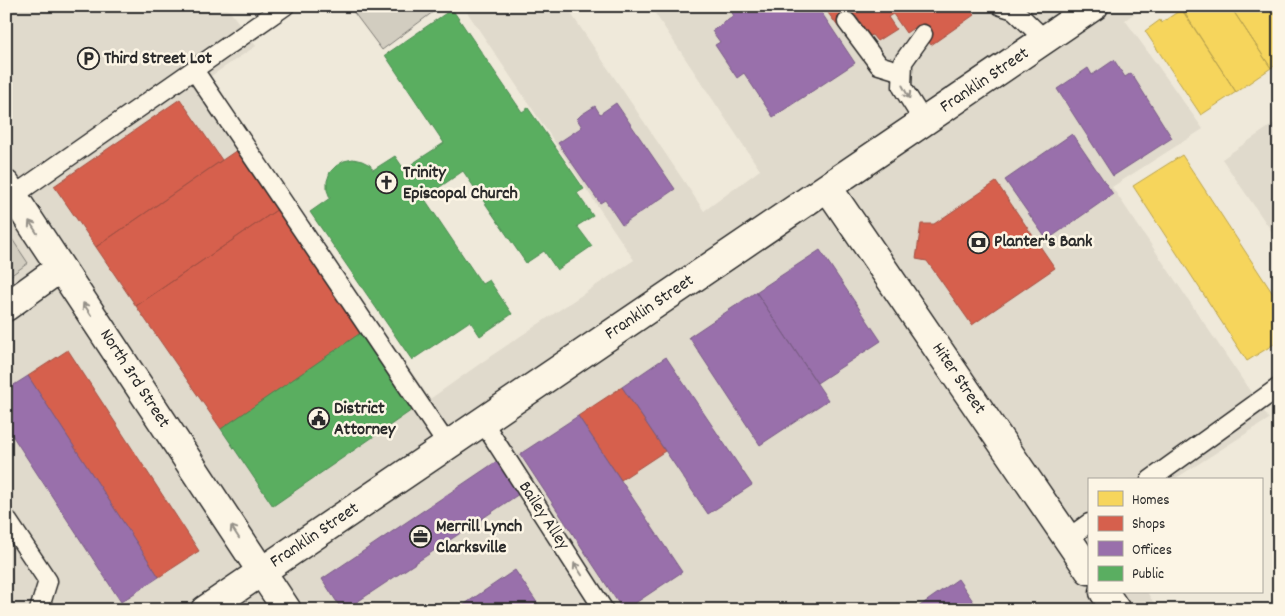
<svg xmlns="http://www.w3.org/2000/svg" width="1285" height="616" viewBox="0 0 1285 616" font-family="Dekko,sans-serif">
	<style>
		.built { fill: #e0dacc }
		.green { fill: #d2cdc0; stroke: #7e7c76 }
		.homes { fill: #f6d55c; stroke: #b9a24d }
		.shops { fill: #d6604d; stroke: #a35043 }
		.offices { fill: #9970ab; stroke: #785b85 }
		.public { fill: #5aae61; stroke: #4c8751 }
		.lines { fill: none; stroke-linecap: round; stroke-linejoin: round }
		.service-casing { stroke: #2b2b2b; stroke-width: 21 }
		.minor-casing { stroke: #2b2b2b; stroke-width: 31 }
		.tertiary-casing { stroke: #2b2b2b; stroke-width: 31 }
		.secondary-casing { stroke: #2b2b2b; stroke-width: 31 }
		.service { stroke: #fcf5e5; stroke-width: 18 }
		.minor { stroke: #fcf5e5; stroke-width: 28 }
		.tertiary { stroke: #fcf5e5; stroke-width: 28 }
		.secondary { stroke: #fcf5e5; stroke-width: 28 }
		.oneway { stroke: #949088 }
		.labels { text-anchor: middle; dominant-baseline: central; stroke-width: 5; stroke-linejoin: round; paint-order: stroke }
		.poi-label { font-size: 18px; font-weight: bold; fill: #2b2b2b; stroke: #fcf5e5; text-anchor: start }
		.street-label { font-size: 18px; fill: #2b2b2b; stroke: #fcf5e5 }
	</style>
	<rect width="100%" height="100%" fill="#efe9da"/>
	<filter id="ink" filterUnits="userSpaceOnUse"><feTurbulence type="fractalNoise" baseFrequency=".02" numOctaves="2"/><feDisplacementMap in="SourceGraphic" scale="10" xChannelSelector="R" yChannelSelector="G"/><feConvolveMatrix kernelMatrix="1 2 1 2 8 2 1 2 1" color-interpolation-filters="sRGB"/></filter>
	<g filter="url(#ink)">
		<path class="built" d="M6,6H226L256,46L208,78L430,399L488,358L634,260L463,6H566L704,211L760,170L650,6H1145L1125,20L1203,129L1112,187L1269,419L1173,480H1089V592H1147L1158,610H6V279L28,263L6,230Z
			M1279,120V242L1222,159Z"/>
		<path class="green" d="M349,6H441L382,50Z
			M6,230L28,263L6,279Z"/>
		<path class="homes" d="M1230,6L1271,68L1236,92L1180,7Z
			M1230,6H1279V63L1271,68Z
			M1182,9L1236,92L1201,115L1145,31L1160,20L1161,23Z
			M1182,155L1279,303V341L1247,361L1133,186Z"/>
		<path class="shops" d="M823,6H968L974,15L931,45L918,25L906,33L893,14L888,17L896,29L877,41L872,35L870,36L856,16L839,28Z
			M180,99L222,160L96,247L54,186Z
			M237,150L278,209L136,306L96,247Z
			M996,182L1055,268L972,325L927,261L916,259L921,224H934Z
			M278,209L362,332L221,429L136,306Z
			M68,350L199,551L159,577L28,376Z
			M622,387L665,451L621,480L578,416Z"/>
		<path class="offices" d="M728,6H817L855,63L773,117L744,73L737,78L715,45L720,42L712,31L734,16Z
			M1114,60L1125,77L1131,73L1172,138L1113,176L1057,89L1088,68L1092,75Z
			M616,103L675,189L622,225L605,200L600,203L558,143L582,127L577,119L581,115L595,106L600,114Z
			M1072,134L1113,194L1047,240L1005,180Z
			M820,250L881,341L817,383L756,292Z
			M756,292L828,400L760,445L689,337Z
			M666,357L752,485L708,514L622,387Z
			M28,376L159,577L121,602L6,426V390Z
			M578,416L682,572L625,610H623L520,454Z
			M497,461L519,494L345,610H342L322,579Z
			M515,570L542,610H456Z
			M958,579L979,610H914Z
			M584,604L587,610H575Z"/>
		<path class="public" d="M452,9L522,112L528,108L584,189L577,193L593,216L577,226L592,246L557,270L544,251L526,263L463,171L424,198L482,284L489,280L512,314L480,336L470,321L412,360L310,212L330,198L327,190V181L330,172L336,166L344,161L353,159L362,161L370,165L373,170L395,156L404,169L444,143L385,55Z
			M362,332L415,408L273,506L221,429Z"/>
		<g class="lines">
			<defs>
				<path id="service" d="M1001,6L1014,10L1045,40
					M847,22L879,65L902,72
					M923,34L903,62L902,87L924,122
					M194,70L448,446
					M13,196L285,6
					M483,422L604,610
					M1150,480L1279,387
					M6,518L48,581L39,610
					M1067,539L1089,523"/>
				<path id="minor" d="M828,188L1089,570
					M6,307L60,268
					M1104,592L1116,610"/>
				<path id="tertiary" d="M205,610L1094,6"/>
				<path id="secondary" d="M6,185L287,610"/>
			</defs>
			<use href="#service" class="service-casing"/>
			<use href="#minor" class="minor-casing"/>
			<use href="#tertiary" class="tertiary-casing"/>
			<use href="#secondary" class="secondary-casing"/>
			<use href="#service" class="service"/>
			<use href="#minor" class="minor"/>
			<use href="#tertiary" class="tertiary"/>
			<use href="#secondary" class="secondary"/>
		</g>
		<defs><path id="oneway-shaft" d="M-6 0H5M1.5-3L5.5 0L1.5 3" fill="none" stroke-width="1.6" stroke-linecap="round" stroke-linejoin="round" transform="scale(1.25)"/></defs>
		<g class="oneway">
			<use href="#oneway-shaft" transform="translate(906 92) rotate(61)"/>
			<use href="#oneway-shaft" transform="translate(33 227) rotate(-123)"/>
			<use href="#oneway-shaft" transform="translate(87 309) rotate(-123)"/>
			<use href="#oneway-shaft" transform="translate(235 532) rotate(-123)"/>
			<use href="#oneway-shaft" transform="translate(578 569) rotate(-123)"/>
		</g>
	</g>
	<defs>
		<symbol id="parking-ring" viewBox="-11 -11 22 22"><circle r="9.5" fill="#fcf5e5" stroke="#2b2b2b" stroke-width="1.5"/><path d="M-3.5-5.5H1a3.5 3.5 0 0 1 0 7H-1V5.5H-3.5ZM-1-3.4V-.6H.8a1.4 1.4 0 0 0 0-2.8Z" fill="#2b2b2b"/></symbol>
		<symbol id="church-ring" viewBox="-11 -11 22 22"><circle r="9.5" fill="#fcf5e5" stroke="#2b2b2b" stroke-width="1.5"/><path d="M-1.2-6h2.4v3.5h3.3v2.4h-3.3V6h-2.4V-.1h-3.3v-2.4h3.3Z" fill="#2b2b2b"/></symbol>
		<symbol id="bank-ring" viewBox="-11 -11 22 22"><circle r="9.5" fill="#fcf5e5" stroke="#2b2b2b" stroke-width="1.5"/><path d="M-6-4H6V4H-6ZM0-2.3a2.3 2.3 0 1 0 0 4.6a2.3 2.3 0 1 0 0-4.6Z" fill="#2b2b2b"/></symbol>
		<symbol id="civic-ring" viewBox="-11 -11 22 22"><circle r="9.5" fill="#fcf5e5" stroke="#2b2b2b" stroke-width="1.5"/><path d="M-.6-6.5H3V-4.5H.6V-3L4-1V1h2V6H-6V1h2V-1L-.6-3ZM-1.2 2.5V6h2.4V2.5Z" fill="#2b2b2b"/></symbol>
		<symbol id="office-ring" viewBox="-11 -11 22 22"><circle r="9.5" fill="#fcf5e5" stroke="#2b2b2b" stroke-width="1.5"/><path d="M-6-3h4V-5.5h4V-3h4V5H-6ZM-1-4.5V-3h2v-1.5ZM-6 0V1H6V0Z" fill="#2b2b2b"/></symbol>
	</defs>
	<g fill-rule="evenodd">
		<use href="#parking-ring" x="76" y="46" width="25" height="25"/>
		<use href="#church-ring" x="374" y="170" width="25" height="25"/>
		<use href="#bank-ring" x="966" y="230" width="25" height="25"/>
		<use href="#civic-ring" x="306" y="406" width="25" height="25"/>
		<use href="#office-ring" x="408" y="524" width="25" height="25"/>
	</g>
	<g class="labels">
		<g class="poi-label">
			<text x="104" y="59">Third Street Lot</text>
			<text x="403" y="173">Trinity<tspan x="403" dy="21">Episcopal Church</tspan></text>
			<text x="994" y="242">Planter's Bank</text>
			<text x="334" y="409">District<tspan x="334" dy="21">Attorney</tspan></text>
			<text x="436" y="527">Merrill Lynch<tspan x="436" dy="21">Clarksville</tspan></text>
		</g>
		<g class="street-label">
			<text transform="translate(985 81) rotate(-34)">Franklin Street</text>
			<text transform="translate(650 308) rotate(-34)">Franklin Street</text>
			<text transform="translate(134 379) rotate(57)">North 3rd Street</text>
			<text transform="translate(958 379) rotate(56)">Hiter Street</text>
			<text transform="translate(543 516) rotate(57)">Bailey Alley</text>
			<text transform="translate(315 536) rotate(-34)">Franklin Street</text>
		</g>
	</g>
	<rect width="1285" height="616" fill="none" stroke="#fcf5e5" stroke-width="25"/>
	<rect x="12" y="12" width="1260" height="591" fill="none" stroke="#2b2b2b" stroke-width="2" filter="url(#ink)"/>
	<rect x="1088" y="478" width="175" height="115" fill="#fcf5e5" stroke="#a8a49b"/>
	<rect x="1098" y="491" width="25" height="15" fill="#f6d55c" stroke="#a8a49b"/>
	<text x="1132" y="504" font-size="15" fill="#2b2b2b">Homes</text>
	<rect x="1098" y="516" width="25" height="15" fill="#d6604d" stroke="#a8a49b"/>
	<text x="1132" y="528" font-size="15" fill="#2b2b2b">Shops</text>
	<rect x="1098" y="541" width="25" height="15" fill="#9970ab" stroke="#a8a49b"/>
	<text x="1132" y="554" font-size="15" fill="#2b2b2b">Offices</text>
	<rect x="1098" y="566" width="25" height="15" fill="#5aae61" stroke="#a8a49b"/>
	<text x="1132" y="578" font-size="15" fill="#2b2b2b">Public</text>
</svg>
